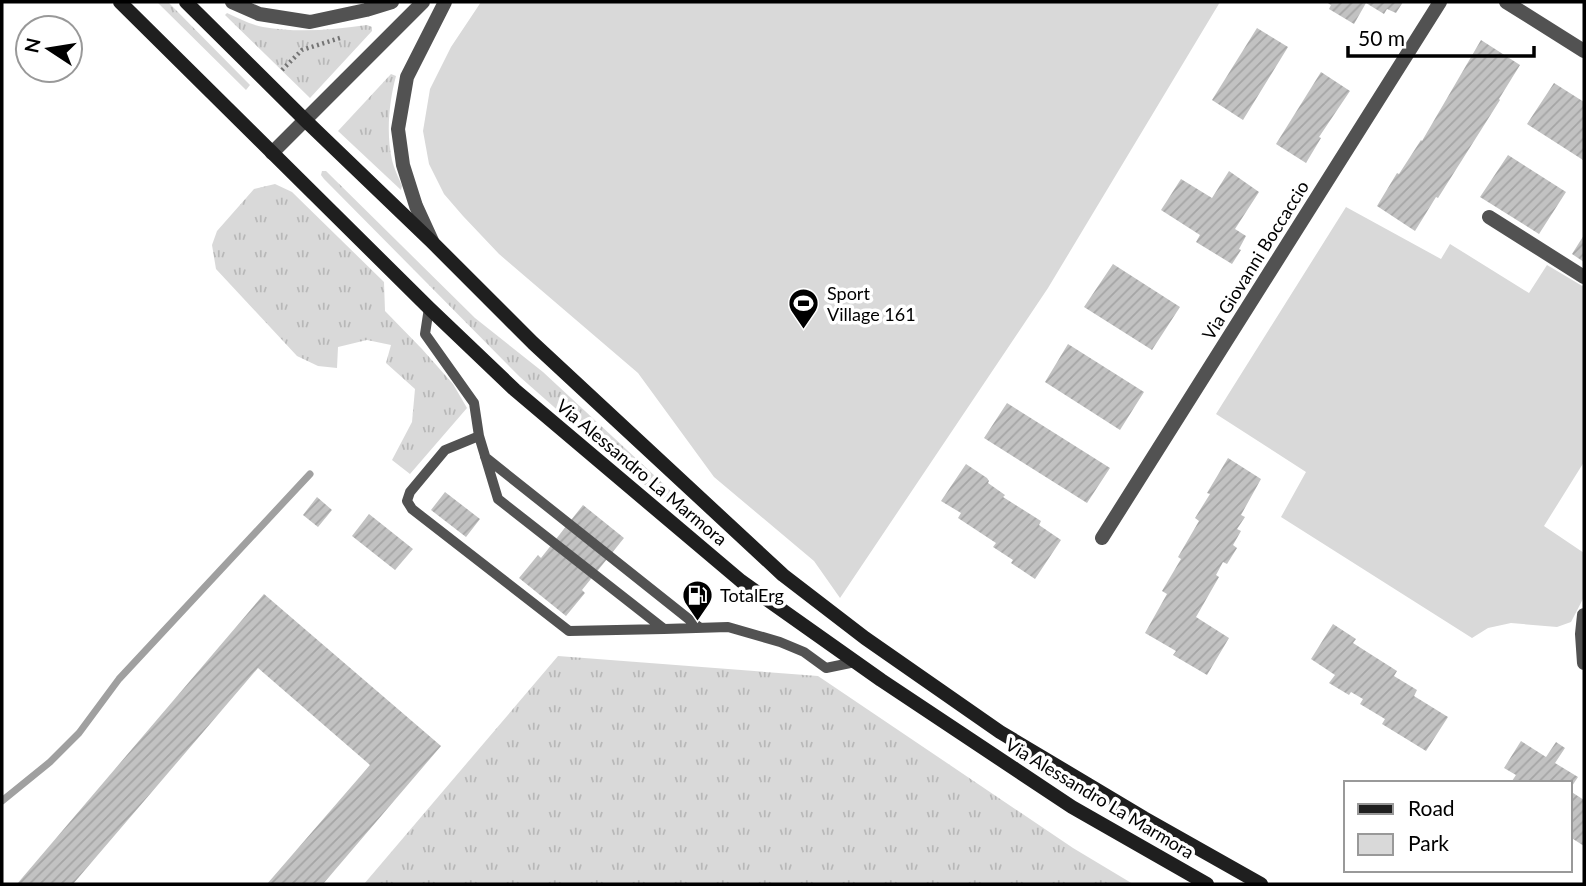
<svg xmlns="http://www.w3.org/2000/svg" width="1586" height="886" viewBox="0 0 1586 886" font-family="Lato,sans-serif">
	<style>
		.grass { fill: url(#grass-tufts) }
		.park { fill: #d9d9d9 }
		.lines { fill: none; stroke-linecap: round; stroke-linejoin: round }
		.stream { stroke: #a0a0a0; stroke-width: 7 }
		.building { fill: url(#building-hatch) }
		.path { stroke: #747474; stroke-width: 4.5; stroke-dasharray: 2 3.5; stroke-linecap: butt }
		.service { stroke: #525252; stroke-width: 10 }
		.minor { stroke: #525252; stroke-width: 14 }
		.secondary { stroke: #1f1f1f; stroke-width: 14 }
		.labels { text-anchor: middle; dominant-baseline: central; stroke-width: 7; stroke-linejoin: round; paint-order: stroke }
		.street-label { font-size: 18px; fill: #000; stroke: #fff }
		.poi-label { font-size: 18px; fill: #000; stroke: #fff; text-anchor: start }
	</style>
	<defs>
		<pattern id="grass-tufts" width="24" height="20" patternUnits="userSpaceOnUse" patternTransform="scale(1.75)"><rect width="24" height="20" fill="#d9d9d9"/><path d="M3 7l-1-3M5 7V3M7 7l1-3M15 17l-1-3M17 17v-4M19 17l1-3" fill="none" stroke="#b8b8b8"/></pattern>
		<pattern id="building-hatch" width="6" height="6" patternUnits="userSpaceOnUse" patternTransform="scale(1.75)"><rect width="6" height="6" fill="#c2c2c2"/><path d="M-1 1l2-2M0 6l6-6M5 7l2-2" fill="none" stroke="#a5a5a5"/></pattern>
	</defs>
	<rect width="100%" height="100%" fill="#fff"/>
	<path class="grass" d="M157,2H168L250,85L246,90Z
		M227,13C238,18 251,25 263,27C297,33 333,30 367,25L372,27V31L310,98L225,15Z
		M391,74L396,76C389,102 386,133 392,160C394,169 399,178 402,186L401,190L338,131Z
		M322,171H326L475,318L543,372L698,516L693,524L613,459L520,377L324,179L321,175Z
		M275,184L292,192L384,282L385,311L422,349L453,384L467,408L410,474L392,460L412,422L415,389L386,363L391,345L367,340L338,347L337,368L318,366L297,356L216,269L212,245L217,231L254,189Z
		M558,656L818,676L1073,848L1133,884H364Z"/>
	<path class="park" d="M481,2H1220L1048,288L840,598L814,561L714,477L638,373L499,254L463,216L444,194L429,164L423,131L430,89L451,47Z
		M1346,207L1441,259L1450,244L1529,293L1547,265L1584,287V462L1544,526L1584,553V597L1571,622L1557,627L1511,623L1488,628L1472,638L1281,517L1306,472L1216,414Z"/>
	<g class="lines">
		<path class="stream" d="M2,801L50,762L79,733L119,679L310,474"/>
	</g>
	<path class="building" d="M1326,2H1403L1396,13L1387,9L1384,14L1366,3L1354,24L1329,9L1331,5Z
		M1257,28L1288,47L1243,120L1212,100Z
		M1481,40L1520,65L1499,99L1500,100L1438,198L1436,197L1415,231L1377,206L1397,173L1399,174L1421,140L1422,141Z
		M1321,72L1350,91L1319,137L1321,138L1306,163L1276,144Z
		M1554,83L1584,102V158L1583,160L1527,124Z
		M1508,155L1566,192L1539,234L1480,197Z
		M1229,171L1259,192L1235,229L1246,236L1239,249L1241,250L1232,264L1196,242L1200,235L1161,210L1181,179L1212,198Z
		M1584,235V262L1572,254Z
		M1113,264L1180,307L1152,350L1084,307Z
		M1068,344L1144,392L1120,430L1045,382Z
		M1007,403L1110,468L1087,503L984,438Z
		M1228,458L1261,479L1241,515L1245,517L1237,529L1241,531L1233,545L1237,548L1227,564L1223,562L1216,575L1219,577L1196,617L1229,638L1207,675L1173,655L1176,651L1145,633L1167,594L1162,591L1181,559L1178,557L1199,521L1195,518L1210,494L1207,493Z
		M966,464L987,478L989,481L988,483L1005,495L1003,497L1041,521L1039,525L1061,540L1035,579L1011,563L1013,560L993,547L996,543L958,518L961,513L941,501Z
		M445,492L480,519L466,537L431,510Z
		M317,497L332,510L318,527L303,515Z
		M583,505L624,538L582,590L585,593L566,616L519,578L538,555L541,558Z
		M369,514L413,549L395,570L352,536Z
		M264,594L441,746L323,884H267L370,765L258,668L73,884H17Z
		M1333,624L1356,639L1353,643L1397,671L1394,676L1417,690L1414,696L1448,717L1426,751L1382,724L1385,719L1360,704L1363,699L1351,692L1349,695L1329,683L1335,675L1311,659Z
		M1521,741L1546,757L1556,742L1565,748L1555,763L1578,777L1570,789V783H1514L1512,781L1516,775L1504,768Z
		M1570,791L1584,800V846L1570,837Z"/>
	<g class="lines">
		<path class="path" d="M282,70L302,50L343,37"/>
		<path class="service" d="M429,308L425,334L474,403L479,436L498,499L664,629L728,627L780,642L804,652L826,668L855,662
			M479,436L445,450L410,492L407,501L412,509L569,631L664,629
			M485,457L700,628"/>
		<path class="minor" d="M232,2L259,14L310,22L366,10L392,2
			M1506,2L1584,51
			M272,153L423,2
			M1489,217L1584,277
			M432,241L416,206L403,165L398,129L407,77L445,2
			M1102,538L1440,2
			M1584,615L1582,634L1584,663"/>
		<path class="secondary" d="M120,2L429,308L515,390L741,581L881,680L1072,807L1207,884
			M186,2L305,120L432,242L533,343L783,575L865,638L1000,732L1144,818L1261,884"/>
	</g>
	<defs>
		<symbol id="stadium-pin" viewBox="-11 -11 22 30"><path d="M0 17L-7.5 6A9.5 9.5 0 1 1 7.5 6Z" fill="#000" stroke="#fff"/><path d="M0-5a6.5 5 0 1 0 0 10a6.5 5 0 1 0 0-10ZM-3.5-1.8h7v3.6h-7Z" fill="#fff"/></symbol>
		<symbol id="fuel-pin" viewBox="-11 -11 22 30"><path d="M0 17L-7.5 6A9.5 9.5 0 1 1 7.5 6Z" fill="#000" stroke="#fff"/><path d="M-5.5-6h7V0h2V4h1.3V-2.5L3-4.5l.8-.8L6-3V5H2.5V1h-1V6h-7ZM-4.2-4.7v3.2H.2V-4.7Z" fill="#fff"/></symbol>
	</defs>
	<g fill-rule="evenodd">
		<use href="#stadium-pin" x="786" y="286" width="35" height="47"/>
		<use href="#fuel-pin" x="680" y="578" width="35" height="47"/>
	</g>
	<g class="labels">
		<g class="street-label">
			<text transform="translate(1255 260) rotate(-58)">Via Giovanni Boccaccio</text>
			<text transform="translate(642 472) rotate(40)">Via Alessandro La Marmora</text>
			<text transform="translate(1100 798) rotate(31)">Via Alessandro La Marmora</text>
		</g>
		<g class="poi-label">
			<text x="827" y="293">Sport<tspan x="827" dy="21">Village 161</tspan></text>
			<text x="720" y="595">TotalErg</text>
		</g>
	</g>
	<rect width="1586" height="886" fill="none" stroke="#000000" stroke-width="7"/>
	<rect x="1344" y="781" width="228" height="91" fill="#ffffff" stroke="#999999" stroke-width="2"/>
	<rect x="1358" y="804" width="35" height="10" fill="#1f1f1f" stroke="#999999" stroke-width="2"/>
	<text x="1408" y="816" font-size="21" fill="#000000">Road</text>
	<rect x="1358" y="834" width="35" height="21" fill="#d9d9d9" stroke="#999999" stroke-width="2"/>
	<text x="1408" y="851" font-size="21" fill="#000000">Park</text>
	<g transform="translate(49 49) rotate(282)"><circle r="33" fill="#ffffff" stroke="#999999" stroke-width="2"/>
	<path d="M0-5L12 26L0 18L-12 26Z" fill="#000000"/>
	<text y="-10" font-size="19" font-weight="bold" text-anchor="middle" fill="#000000">N</text>
	</g>
	<path d="M1348 46v10h186v-10" fill="none" stroke="#000000" stroke-width="3.5"/>
	<text x="1358" y="46" font-size="21" fill="#000000" stroke="#ffffff" stroke-width="5" paint-order="stroke">50 m</text>
</svg>
